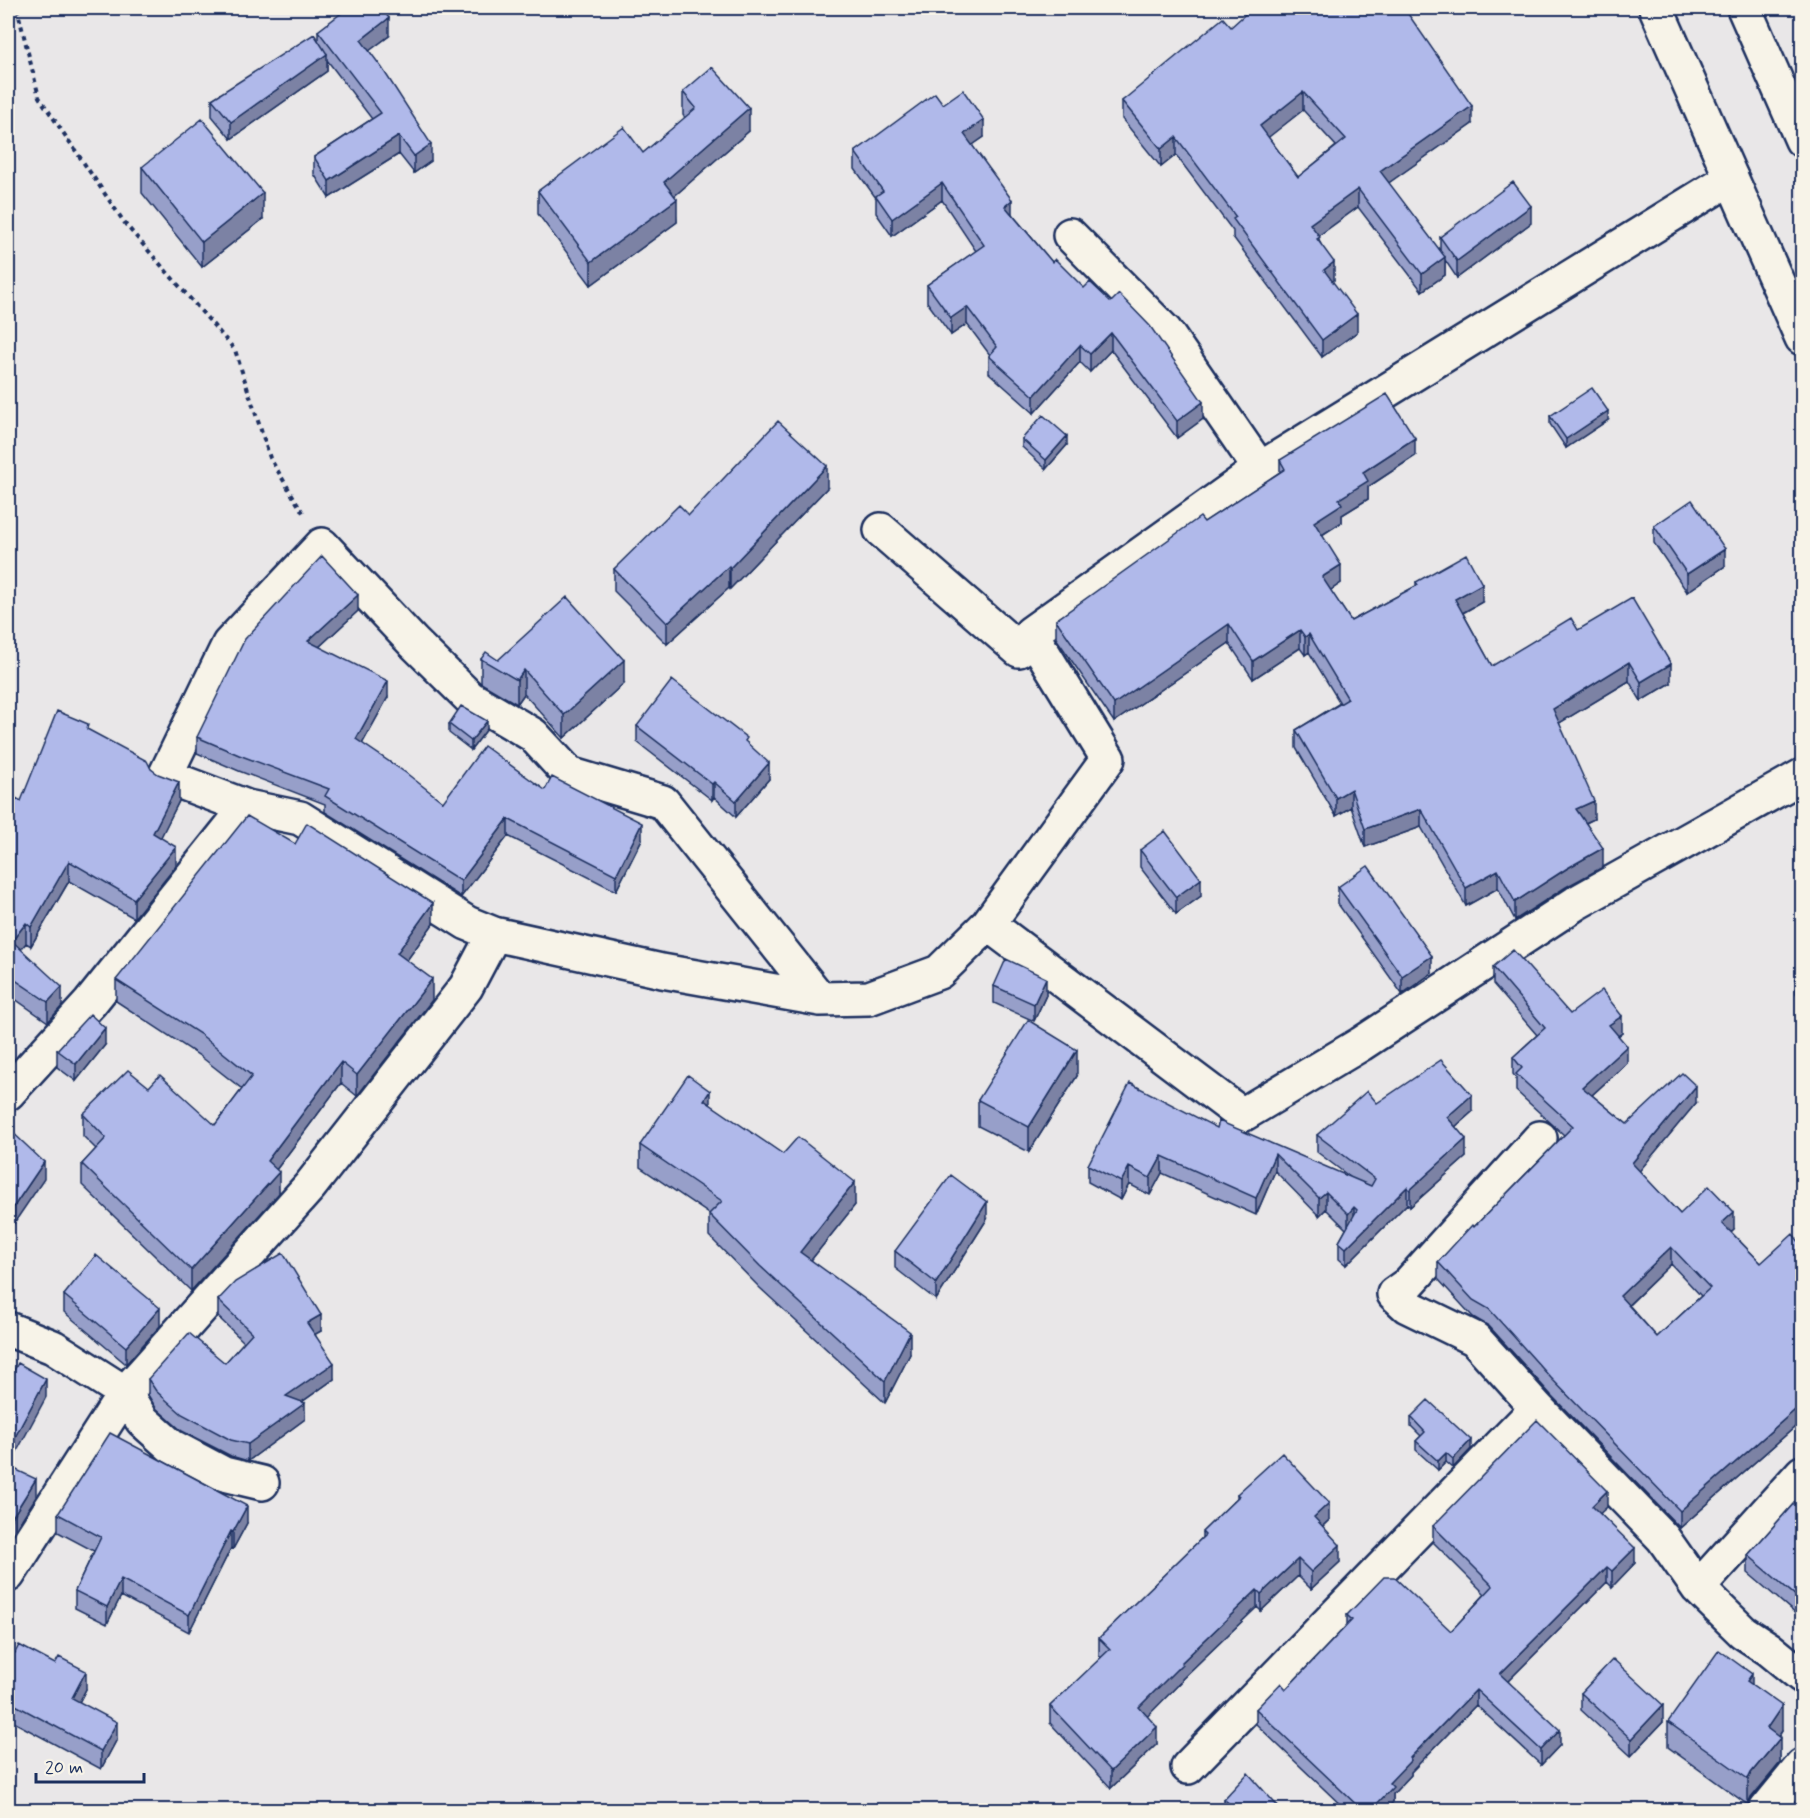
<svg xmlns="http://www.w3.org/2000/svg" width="1810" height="1818" viewBox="0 0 1810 1818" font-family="Mynerve,sans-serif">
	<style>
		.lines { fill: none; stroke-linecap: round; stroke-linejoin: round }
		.minor-casing { stroke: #1b2f5e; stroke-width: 38 }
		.major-casing { stroke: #1b2f5e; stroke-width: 38 }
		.path { stroke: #1b2f5e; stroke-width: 4; stroke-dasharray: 4.5 4.5; stroke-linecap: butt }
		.minor { stroke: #f7f3e8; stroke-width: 33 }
		.major { stroke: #f7f3e8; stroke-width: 33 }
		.wall { fill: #979fc9; stroke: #1b2f5e; stroke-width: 1.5; fill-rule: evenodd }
		.shaded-wall { fill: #7b82a4; stroke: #1b2f5e; stroke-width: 1.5 }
		.building { fill: #b0b9ea; stroke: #1b2f5e; stroke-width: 1.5; fill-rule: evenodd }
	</style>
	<rect width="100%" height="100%" fill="#e9e7e8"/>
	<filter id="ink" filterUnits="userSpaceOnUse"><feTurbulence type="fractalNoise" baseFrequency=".0167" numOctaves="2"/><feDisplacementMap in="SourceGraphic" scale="12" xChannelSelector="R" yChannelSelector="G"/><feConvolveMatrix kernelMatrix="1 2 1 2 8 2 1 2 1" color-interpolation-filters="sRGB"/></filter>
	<g filter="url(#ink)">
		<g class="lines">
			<defs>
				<path id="minor" d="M1070,235L1165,331L1260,469
					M881,530L1019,650L1031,633L1260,469L1731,178
					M247,807L165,776L229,644L322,545L413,642L470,698L533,735L569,774L663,802L820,999
					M988,924L1108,759L1031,633
					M8,1093L90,1003L247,807L300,818L467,923L494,934L662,971L820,999L869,998L939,972L988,924L1242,1115L1361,1044L1576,903L1802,776
					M1540,1138L1408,1284L1394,1294L1407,1306L1475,1339L1537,1408L1663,1538L1698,1588L1743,1632L1769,1649L1802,1676
					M8,1329L53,1347L125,1393L142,1420L171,1446L224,1474L262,1483
					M8,1575L125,1393L310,1186L466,987L494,934
					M1698,1588L1802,1473
					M1188,1767L1537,1408
					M1766,1810L1802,1766"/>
				<path id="major" d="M1656,8L1802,338
					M1744,8L1802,140"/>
			</defs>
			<use href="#minor" class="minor-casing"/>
			<use href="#major" class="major-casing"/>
			<path class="path" d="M17,8L39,97L126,225L235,350L270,458L305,516"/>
			<use href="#minor" class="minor"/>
			<use href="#major" class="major"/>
		</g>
		<path class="wall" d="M1231,27L1472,124L1388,183L1440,251V237L1531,223L1457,278L1445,260V275L1422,291L1358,207L1318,236L1320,242L1334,280L1332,281L1357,332L1322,357L1233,237V231L1176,155L1161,167L1122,119V101ZM1303,110L1336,146L1298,177L1268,137Z
			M318,31L389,36L369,50L431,161L414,173L399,154L329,198L314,174V157L372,119L327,60V71L231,139L212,116V99L318,40Z
			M683,92L749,131L674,196L677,222L591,285L538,214V191L643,153L685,118L683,115Z
			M943,104L984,137L972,145L1012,214L1052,262L1203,419L1177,438L1111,350L1090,372L1080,362L1034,413L989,373V356L990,355L967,324L951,335L927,302V285L976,251L942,200L892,236L876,213V198L855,169V152Z
			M142,167L263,219L202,267L142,193Z
			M1550,416L1608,420L1566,448L1550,424Z
			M1022,439L1067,445L1046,469L1022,447Z
			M1415,456L1368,487V499L1342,515V522L1322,535L1341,583L1330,590L1351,621L1416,586V582L1482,602L1463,613L1492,666L1578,630L1671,683L1641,701L1629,681L1559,723L1594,819L1586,823L1603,867L1566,887L1515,920L1498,888L1466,906L1421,827L1365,847L1351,807L1336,816L1296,748V730L1340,703L1309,652L1305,655L1300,648L1253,679L1229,643L1114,722L1056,638V620L1280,472V460Z
			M827,488L730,589L729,588L667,644L614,591V569L689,515Z
			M1654,526L1725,566L1687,592L1654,543Z
			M358,611L319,647L388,697L362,744L443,802L545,790L642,839L616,891L508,836L461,897L325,812V804L239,771L197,753V737Z
			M481,659L498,660L624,683L564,738L524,694L517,704L481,683Z
			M449,724L487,729L471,750L449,733Z
			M637,726L747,743L769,779L736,817L714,797L712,800L637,742Z
			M88,730L151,769L179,801L160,838L176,866L134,918L69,881L31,946L26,943L21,949L62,1006L48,1022L8,994V813L21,801Z
			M295,844L433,924L407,960L432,1000L357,1096L341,1083L276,1170L279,1193L191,1291L82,1185V1164L96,1149L83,1136V1114L149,1087L215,1125L242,1089L200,1056L116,1001V980Z
			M1140,850L1201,896L1176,914L1140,867Z
			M1338,887L1432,973L1402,994L1338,904Z
			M1493,967L1570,1014L1622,1033L1618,1036L1627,1063L1592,1095L1627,1124L1696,1103L1639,1171L1680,1214L1734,1229L1731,1232L1761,1263L1803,1247V1420L1680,1528L1551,1395L1489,1326L1473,1317L1438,1279V1262L1474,1227L1564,1135L1516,1091V1078L1513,1074V1057L1537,1035L1493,984ZM1671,1264L1701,1296L1657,1337L1629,1305Z
			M1803,975V1003L1796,993V979Z
			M994,986L1046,995L1034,1021L994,1003Z
			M105,1045L76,1081L57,1067V1050Z
			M1077,1076L1029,1152L978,1126V1100Z
			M1377,1103L1472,1112L1455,1127L1466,1157L1410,1207L1407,1204L1346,1265L1339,1259V1242L1346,1229L1326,1209L1319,1216L1275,1171L1256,1215L1162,1173L1150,1195L1129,1184L1121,1200L1088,1182V1165L1217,1128L1350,1177L1317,1152V1135Z
			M710,1105L855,1205L811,1260L910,1354L885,1403L760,1288L709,1236V1214L640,1167V1145Z
			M987,1219L936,1300L895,1268V1251Z
			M64,1295L160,1326L126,1364L64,1312Z
			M218,1300L321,1331L315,1334L334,1379L302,1402L305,1419L248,1461L231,1456L182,1431L156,1408L148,1395V1379L225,1363L244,1342L218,1317Z
			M1411,1417L1471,1449L1453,1468L1446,1462L1438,1470L1416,1450V1441L1421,1436L1411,1426Z
			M1803,1493V1620L1748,1573V1555Z
			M1237,1494L1329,1520L1322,1527L1340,1562L1311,1589L1298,1576L1261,1611L1257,1607L1182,1679V1681L1147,1716L1157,1744L1111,1788L1050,1723V1706L1102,1658L1099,1656V1638L1202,1538V1532L1237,1498Z
			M1607,1507L1600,1513L1635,1563L1612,1587L1607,1582L1508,1681L1560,1745L1541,1765L1476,1705L1411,1772V1775L1393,1794V1802L1385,1810H1346L1256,1724V1709L1286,1689L1347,1625V1615L1451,1631L1485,1594L1433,1542V1526Z
			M58,1514L247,1523L233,1549L231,1548L189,1632L121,1596L107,1624L75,1608V1591L94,1551L58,1532Z
			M8,1649L86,1689L79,1702L117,1739L101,1769L8,1719Z
			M1752,1685L1782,1731L1779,1736L1780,1763L1751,1798L1748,1805L1668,1747V1722Z
			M1581,1693L1663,1722L1631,1756L1581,1710Z
			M1224,1799L1281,1810H1227L1224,1808Z"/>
		<path class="shaded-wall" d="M389,18V36L361,57V40Z
			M327,54V71L231,139V122Z
			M1303,92V110L1260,144V126Z
			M1472,106V124L1380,189V171Z
			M749,108V131L664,205V182Z
			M984,120V137L964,151V134Z
			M399,136V154L329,198V181Z
			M1176,137V155L1161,167V149Z
			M431,144V161L414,173V156Z
			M942,183V200L892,236V219Z
			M1358,189V207L1310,242V224Z
			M263,193V219L202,267V242Z
			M677,199V222L591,285V262Z
			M1012,200V217L1005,206Z
			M1531,206V223L1457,278V261Z
			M1445,257V275L1422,291V274Z
			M1334,262V280L1324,288V270Z
			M967,307V324L951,335V318Z
			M1357,314V332L1322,357V340Z
			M1111,333V350L1090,372V354Z
			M1080,345V362L1034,413V396Z
			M1203,402V419L1177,438V421Z
			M1608,411V420L1566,448V439Z
			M1067,436V445L1046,469V460Z
			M1415,438V456L1368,487V499L1342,515V522L1314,540V522L1339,499L1363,472Z
			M827,466V488L730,589V568Z
			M1725,549V566L1687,592V574Z
			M1341,565V583L1322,596V577Z
			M729,566V588L667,644V623Z
			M1482,584V602L1455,617V599Z
			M358,595V611L308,657V641Z
			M1229,624V643L1114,722V704Z
			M1300,630V648L1253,679V661Z
			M1309,634V652L1305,655V637Z
			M624,660V683L564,738V715Z
			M1629,662V681L1553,727V709Z
			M1671,664V683L1641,701V682Z
			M524,670V694L517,704V680Z
			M388,681V697L356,755V739Z
			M487,721V729L471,750V741Z
			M769,763V779L736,817V801Z
			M179,782V801L153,853V833Z
			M714,782V797L712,800V784Z
			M1351,789V807L1336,816V798Z
			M1594,801V819L1576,827V809Z
			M1421,809V827L1365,847V829Z
			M508,819V836L461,897V881Z
			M642,823V839L616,891V875Z
			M176,847V866L134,918V899Z
			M1603,848V867L1566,887L1515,920V902L1566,869Z
			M69,861V881L31,946V927Z
			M1498,870V888L1466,906V888Z
			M1201,879V896L1176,914V897Z
			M433,903V924L397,974V953Z
			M26,923V943L12,960V941Z
			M1432,956V973L1402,994V976Z
			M1046,978V995L1034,1021V1004Z
			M432,979V1000L357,1096V1075Z
			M62,987V1006L48,1022V1002Z
			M1622,1016V1033L1609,1042V1025Z
			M105,1028V1045L76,1081V1064Z
			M1627,1046V1063L1582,1104V1087Z
			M1077,1050V1076L1029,1152V1127Z
			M341,1062V1083L267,1182V1161Z
			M1696,1086V1103L1632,1180V1163Z
			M710,1091V1113L704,1100Z
			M1472,1095V1112L1447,1134V1117Z
			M1466,1139V1157L1410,1207V1190Z
			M1275,1154V1171L1256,1215V1198Z
			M1162,1156V1173L1150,1195V1178Z
			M44,1162V1179L8,1232V1215Z
			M1129,1167V1184L1121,1200V1182Z
			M279,1172V1193L191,1291V1270Z
			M855,1182V1205L800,1274V1252Z
			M1407,1187V1204L1346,1265V1248Z
			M1326,1192V1209L1319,1216V1198Z
			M987,1202V1219L936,1300V1283Z
			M1354,1207V1224L1348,1231V1214Z
			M1734,1212V1229L1722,1240V1223Z
			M1671,1247V1264L1620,1313V1296Z
			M160,1308V1326L126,1364V1347Z
			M321,1315V1331L307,1339V1323Z
			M910,1332V1354L885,1403V1381Z
			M334,1363V1379L286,1413V1396Z
			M46,1379V1397L8,1468V1450Z
			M305,1403V1419L248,1461V1444Z
			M1803,1403V1420L1680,1528V1511Z
			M1471,1440V1449L1453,1468V1459Z
			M1446,1453V1462L1438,1470V1461Z
			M36,1479V1497L8,1541V1524Z
			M1607,1491V1507L1592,1521V1506Z
			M1329,1503V1520L1314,1534V1517Z
			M247,1506V1523L233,1549V1532Z
			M231,1531V1548L189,1632V1615Z
			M1340,1545V1562L1311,1589V1572Z
			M1635,1548V1563L1612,1587V1571Z
			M1298,1559V1576L1261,1611V1594Z
			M1607,1567V1582L1500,1689V1674Z
			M121,1579V1596L107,1624V1607Z
			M1257,1590V1607L1182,1679V1681L1139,1725V1707L1181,1663Z
			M86,1671V1689L72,1716V1698Z
			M1752,1674V1699L1747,1681Z
			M1476,1690V1705L1411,1772V1775L1393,1794V1802L1385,1810H1371L1389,1783L1410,1758Z
			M1663,1705V1722L1631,1756V1739Z
			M1782,1706V1731L1767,1753V1728Z
			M117,1722V1739L101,1769V1751Z
			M1157,1727V1744L1111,1788V1771Z
			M1560,1730V1745L1541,1765V1750Z
			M1780,1738V1763L1751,1798L1748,1805V1779L1751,1773Z"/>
		<path class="building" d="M348,8H381L389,18L361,40L382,68L431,144L414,156L399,136L329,181L314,157L381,113L318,31Z
			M1252,8H1404L1472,106L1380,171L1445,257L1422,274L1358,189L1310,224L1320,237L1317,239L1334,262L1324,270L1357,314L1322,340L1233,219L1236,217L1176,137L1161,149L1122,101L1223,18L1231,27ZM1303,92L1346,139L1298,177L1260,126Z
			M314,34L327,54L231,122L212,99Z
			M712,67L749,108L664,182L677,199L591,262L538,191L624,127L643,153L696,108L683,92Z
			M963,90L984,120L964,134L1012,200L1005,206L1052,262L1055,259L1084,288L1090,282L1111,302L1119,294L1150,326L1203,402L1177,421L1111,333L1090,354L1080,345L1034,396L989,356L997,347L967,307L951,318L927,285L984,245L942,183L892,219L876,196L883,191L855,152L935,93L943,104Z
			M202,119L263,193L202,242L142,167Z
			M1513,182L1531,206L1457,261L1440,237Z
			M1592,388L1608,411L1566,439L1550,416Z
			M1387,394L1415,438L1363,472L1368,481L1339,499L1342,504L1314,522L1341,565L1322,577L1351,621L1418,585L1416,582L1466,554L1482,584L1455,599L1492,666L1571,618L1578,630L1632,598L1671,664L1641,682L1629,662L1553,709L1594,801L1576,809L1603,848L1566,869L1515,902L1498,870L1466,888L1421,809L1365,829L1351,789L1336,798L1296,730L1348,699L1309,634L1305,637L1300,630L1253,661L1229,624L1114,704L1056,620L1200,517L1204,522L1285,469L1280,460Z
			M1043,415L1067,436L1046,460L1022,439Z
			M778,421L827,466L730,568L729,566L667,623L614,569L679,505L689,515Z
			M1692,500L1725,549L1687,574L1654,526Z
			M322,556L358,595L308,641L388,681L356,739L406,773L443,802L484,746L545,790L552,777L642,823L616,875L508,819L461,881L325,796L329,789L239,755L197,737L245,639Z
			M567,597L624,660L564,715L524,670L517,680L481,659L486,652L498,660Z
			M672,680L747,738L745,741L769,763L736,801L714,782L712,784L637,726Z
			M461,706L487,721L471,741L449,724Z
			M57,711L88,724L87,729L147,761L151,769L158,774L179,782L153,833L176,847L134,899L69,861L31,927L26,923L12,941L62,987L48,1002L8,975V813L16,798L21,801Z
			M247,816L295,844L307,823L433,903L397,953L432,979L357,1075L341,1062L267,1161L279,1172L191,1270L82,1164L106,1138L83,1114L128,1070L149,1087L160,1075L215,1125L252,1076L200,1034L116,980Z
			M1165,831L1201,879L1176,897L1140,850Z
			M1368,866L1432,956L1402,976L1338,887Z
			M1513,950L1570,1014L1602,990L1622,1016L1609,1025L1627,1046L1582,1087L1627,1124L1682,1073L1696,1086L1632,1163L1680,1214L1709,1186L1734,1212L1722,1223L1761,1263L1793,1234L1803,1247V1353L1799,1356L1803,1359V1403L1680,1511L1551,1378L1489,1309L1473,1300L1438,1262L1472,1225L1474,1227L1573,1126L1516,1074L1522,1068L1513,1057L1545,1028L1493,967ZM1671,1247L1710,1288L1657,1337L1620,1296Z
			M1006,959L1046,978L1034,1004L994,986Z
			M1803,975V988L1796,979Z
			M90,1014L105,1028L76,1064L57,1050Z
			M1028,1020L1077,1050L1029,1127L978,1100Z
			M1441,1060L1472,1095L1447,1117L1466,1139L1410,1190L1407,1187L1346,1248L1339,1242L1357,1210L1354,1207L1348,1214L1326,1192L1319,1198L1275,1154L1256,1198L1162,1156L1150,1178L1129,1167L1121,1182L1088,1165L1130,1083L1217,1128L1219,1121L1371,1186L1375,1179L1317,1135L1367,1091L1377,1103Z
			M688,1075L710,1091L704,1100L783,1154L798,1137L855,1182L800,1252L910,1332L885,1381L760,1266L709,1214L722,1201L640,1145Z
			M8,1128L44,1162L8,1215Z
			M951,1175L987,1202L936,1283L895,1251Z
			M283,1253L321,1315L307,1323L334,1363L286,1396L305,1403L248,1444L231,1440L182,1414L156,1391L148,1379L189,1333L225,1363L252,1333L218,1300L235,1282Z
			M96,1255L160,1308L126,1347L64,1295Z
			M18,1363L46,1379L8,1450V1382Z
			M1428,1400L1471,1440L1453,1459L1446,1453L1438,1461L1416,1441L1425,1432L1411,1417Z
			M1537,1420L1607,1491L1592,1506L1635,1548L1612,1571L1607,1567L1500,1674L1560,1730L1541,1750L1476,1690L1410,1758L1411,1760L1389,1783L1393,1787L1371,1810H1362L1256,1709L1281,1683L1286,1689L1352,1620L1347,1615L1384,1577H1394L1451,1631L1493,1586L1433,1526Z
			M110,1433L247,1506L233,1532L231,1531L189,1615L121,1579L107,1607L75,1591L101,1537L58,1514Z
			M1282,1453L1329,1503L1314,1517L1340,1545L1311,1572L1298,1559L1261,1594L1257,1590L1181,1663L1182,1664L1139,1707L1157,1727L1111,1771L1050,1706L1110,1649L1099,1638L1205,1535L1202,1532L1239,1496L1237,1494Z
			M8,1466L36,1479L8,1524Z
			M1803,1493V1602L1748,1555Z
			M19,1645L55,1664L59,1657L86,1671L72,1698L117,1722L101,1751L8,1701V1649L15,1653Z
			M1719,1650L1752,1674L1747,1681L1782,1706L1767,1728L1780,1738L1751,1773L1748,1779L1668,1722Z
			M1613,1659L1663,1705L1631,1739L1581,1693Z
			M1248,1773L1281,1810H1236L1224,1799Z"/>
	</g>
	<rect width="1810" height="1818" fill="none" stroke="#f7f3e8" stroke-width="30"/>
	<rect x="15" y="15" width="1780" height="1788" fill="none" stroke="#1b2f5e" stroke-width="2" filter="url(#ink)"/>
	<path d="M36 1773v9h108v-9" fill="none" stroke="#1b2f5e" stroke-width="3"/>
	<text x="45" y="1773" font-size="18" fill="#1b2f5e" stroke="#f7f3e8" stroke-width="4.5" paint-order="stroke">20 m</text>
</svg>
